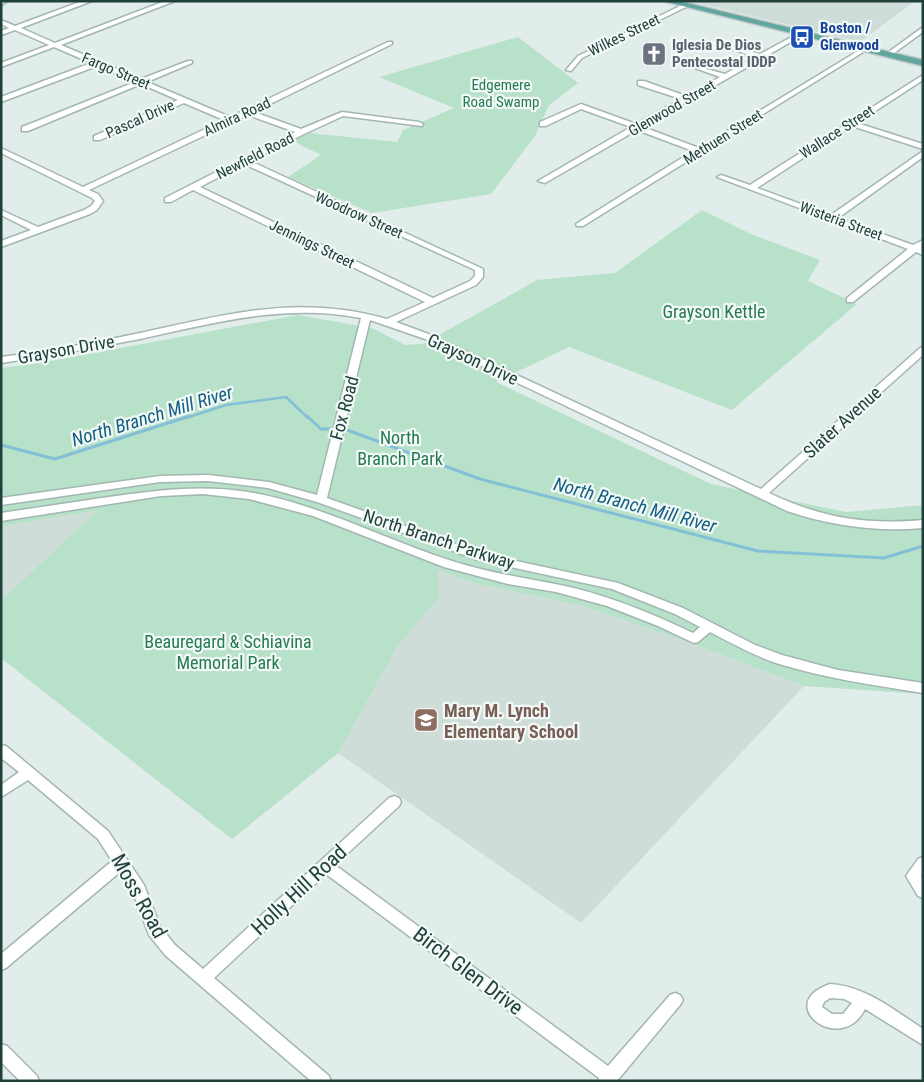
<svg xmlns="http://www.w3.org/2000/svg" width="924" height="1082" viewBox="0 0 924 1082" font-family="'Roboto Condensed',sans-serif">
	<style>
		.built { fill: #cfddd9 }
		.green { fill: #b8e1c9 }
		.lines { fill: none; stroke-linecap: round; stroke-linejoin: round }
		.stream-far1 { stroke: #84bfd8; stroke-width: 2.5 }
		.stream { stroke: #84bfd8; stroke-width: 3 }
		.minor-casing { stroke: #a3b6b2; stroke-width: 3 }
		.major-casing { stroke: #c1cac8; stroke-width: 3 }
		.minor { fill: #fff; fill-rule: evenodd }
		.major { fill: #61a79f; fill-rule: evenodd }
		.labels { text-anchor: middle; dominant-baseline: central; stroke-width: 4.5; stroke-linejoin: round; paint-order: stroke }
		.far-transit-label { font-size: 15px; font-weight: bold; fill: #164399; stroke: #f2f9f7; text-anchor: start }
		.far-street-label { font-size: 15px; fill: #20403c; stroke: #f2f9f7 }
		.far-worship-label { font-size: 15px; font-weight: bold; fill: #5b616d; stroke: #f2f9f7; text-anchor: start }
		.far-park-label { font-size: 15px; fill: #267b53; stroke: #f2f9f7 }
		.park-label { font-size: 18px; fill: #267b53; stroke: #f2f9f7 }
		.street-label { font-size: 18px; fill: #20403c; stroke: #f2f9f7 }
		.education-label { font-size: 18px; font-weight: bold; fill: #785e54; stroke: #f2f9f7; text-anchor: start }
		.water-label { font-size: 19px; font-style: italic; fill: #135f82; stroke: #f2f9f7 }
		.near-street-label { font-size: 21px; fill: #20403c; stroke: #f2f9f7 }
	</style>
	<rect width="100%" height="100%" fill="#e1edea"/>
	<path class="built" d="M689,1H915L860,42Z
		M99,509L296,520L478,584L579,605L696,645L804,686L581,923L338,753L232,839L1,658V526Z"/>
	<path class="green" d="M518,37L578,83L549,105L535,136L491,194L372,213L288,177L321,155L293,141L309,133L397,142L403,130L454,108L379,77Z
		M702,210L751,234L820,260L808,281L857,304L732,410L569,347L496,382L711,484L846,512L923,505V694L804,686L696,645L579,605L478,584L437,570L439,597L398,645L338,753L232,839L1,658V601L98,510L1,526V368L40,363L298,315L372,328L405,345L423,344L537,280L615,273Z"/>
	<g class="lines">
		<path class="stream-far1" d="M186,418L226,405L286,397L308,418"/>
		<path class="stream" d="M307,416L321,429H331
			M347,430L480,479L758,551L884,558L923,546
			M1,445L55,459L190,416"/>
		<defs>
			<path id="minor" d="M1,1H8L1,5Z
				M82,1H92L21,28L55,43L165,1H175L61,45L141,79L188,61H192V63L147,82L230,117L388,42H392V44L254,112L301,129L342,112L419,122L423,124L422,126L343,116L304,134L250,161L483,269V277L476,285L396,322L431,335L761,489L920,348L923,347V355L769,493C821,518 866,525 923,520V528C876,532 832,526 787,511L425,339L370,320L327,498L484,554L618,583L683,608L755,645L782,655L838,670L923,683V693C873,685 824,678 776,663C753,655 731,643 710,632L698,642L694,643L658,626L607,606L556,592L508,584L444,567L313,516L249,499L203,494L161,496L1,521V513C35,508 68,503 102,498C151,491 199,484 248,492C320,504 383,539 452,561C485,572 520,577 555,584C603,593 649,612 693,633L700,627L675,614L612,589L478,560L317,502L268,488L208,481L160,482L1,505V498L160,476L208,475L269,482L317,495L361,318C285,303 214,323 140,339C94,348 48,356 1,363V357C48,351 94,343 140,333C229,314 297,294 387,319L425,302L193,190L171,202H165V198L295,132L248,115L89,190L98,194L103,201L97,210L90,214L1,247V241L31,230L1,215V210L38,227L84,210L91,206L95,201L92,198L1,153V148L83,187L224,120L184,103L100,140H94V136L178,100L141,84L28,131H22V127L135,82L97,66L1,102V97L91,63L54,47L1,67V63L49,45L15,30L1,35V31L9,28L1,24V20L15,26ZM244,164L475,270V276L470,281L433,298L200,187Z
				M684,4L687,6L686,7L582,58L571,71L566,70L578,56Z
				M923,27V32L890,56H886V54Z
				M801,32L804,34L803,35L643,127L699,148L863,48L868,49L583,226H577L576,224L693,151L637,130L545,183L538,181L631,127L581,109L546,126H540V122L581,104L636,124L681,99L638,85V81H644L686,96L720,77L695,68V66L725,74L755,57L723,46V44L760,54Z
				M923,75V80L857,123L923,144V149L852,126L757,188L831,215L923,151V157L838,218L913,245L923,240V246L921,248L923,249V255L916,252L853,302H847V298L908,249L717,177L721,175L750,185Z
				M1,745L6,746L108,831L144,885L160,926L175,945L203,969L389,798L394,796L399,798L401,802L399,806L335,865L608,1066L670,995L675,993L680,995L683,1000L680,1005L617,1081H598L599,1078L326,874L214,978L329,1076L331,1081H311L165,955L149,935L133,892L120,872L6,968L1,970V954L112,861L98,839L28,780L1,797V785L19,772L1,758Z
				M923,857V874L921,876L923,879V898L918,896L906,876L918,859Z
				M830,984C865,986 894,1010 923,1029V1045L865,1009C841,1057 772,1004 830,984ZM830,998L844,999L852,1003L843,1014H832L822,1007L824,1002Z
				M1,1044L7,1046L37,1076L39,1081H20L1,1062Z"/>
			<path id="major" d="M663,1H679L923,60V66Z"/>
		</defs>
		<use href="#minor" class="minor-casing"/>
		<use href="#major" class="major-casing"/>
		<use href="#minor" class="minor"/>
		<use href="#major" class="major"/>
	</g>
	<defs>
		<symbol id="bus-square" viewBox="-11 -11 22 22"><rect x="-9" y="-9" width="18" height="18" rx="4" fill="#1a4fb4" stroke="#f2f9f7"/><path d="M-5-6H5V4H4V6H2V4H-2V6H-4V4H-5ZM-3.5-4V0h7V-4ZM-3.5 1.2v1.5H-2V1.2ZM2 1.2v1.5H3.5V1.2Z" fill="#fff"/></symbol>
		<symbol id="church-square" viewBox="-11 -11 22 22"><rect x="-9" y="-9" width="18" height="18" rx="4" fill="#6b7280" stroke="#f2f9f7"/><path d="M-1.2-6h2.4v3.5h3.3v2.4h-3.3V6h-2.4V-.1h-3.3v-2.4h3.3Z" fill="#fff"/></symbol>
		<symbol id="school-square" viewBox="-11 -11 22 22"><rect x="-9" y="-9" width="18" height="18" rx="4" fill="#8d6e63" stroke="#f2f9f7"/><path d="M0-5L7-2L0 1L-7-2ZM-4 1L0 2.5L4 1V4Q0 6-4 4Z" fill="#fff"/></symbol>
	</defs>
	<g fill-rule="evenodd">
		<use href="#bus-square" x="788" y="23" width="28" height="28"/>
		<use href="#church-square" x="640" y="40" width="28" height="28"/>
		<use href="#school-square" x="412" y="706" width="28" height="28"/>
	</g>
	<g class="labels">
		<g class="far-transit-label">
			<text x="820" y="28">Boston /<tspan x="820" dy="17">Glenwood</tspan></text>
		</g>
		<g class="far-street-label">
			<text transform="translate(624 35) rotate(-26)">Wilkes Street</text>
			<text transform="translate(116 71) rotate(23)">Fargo Street</text>
			<text transform="translate(672 108) rotate(-30)">Glenwood Street</text>
			<text transform="translate(237 117) rotate(-25)">Almira Road</text>
			<text transform="translate(140 119) rotate(-24)">Pascal Drive</text>
			<text transform="translate(837 132) rotate(-33)">Wallace Street</text>
			<text transform="translate(723 137) rotate(-32)">Methuen Street</text>
			<text transform="translate(255 156) rotate(-27)">Newfield Road</text>
			<text transform="translate(359 215) rotate(24)">Woodrow Street</text>
			<text transform="translate(841 221) rotate(20)">Wisteria Street</text>
			<text transform="translate(312 244) rotate(26)">Jennings Street</text>
		</g>
		<g class="far-worship-label">
			<text x="672" y="45">Iglesia De Dios<tspan x="672" dy="17">Pentecostal IDDP</tspan></text>
		</g>
		<g class="far-park-label">
			<text x="501" y="85">Edgemere<tspan x="501" dy="17">Road Swamp</tspan></text>
		</g>
		<g class="park-label">
			<text x="714" y="311">Grayson Kettle</text>
			<text x="400" y="437">North<tspan x="400" dy="21">Branch Park</tspan></text>
			<text x="228" y="641">Beauregard &amp; Schiavina<tspan x="228" dy="21">Memorial Park</tspan></text>
		</g>
		<g class="street-label">
			<text transform="translate(66 349) rotate(-10)">Grayson Drive</text>
			<text transform="translate(473 359) rotate(25)">Grayson Drive</text>
			<text transform="translate(344 408) rotate(-75)">Fox Road</text>
			<text transform="translate(842 422) rotate(-42)">Slater Avenue</text>
			<text transform="translate(439 539) rotate(18)">North Branch Parkway</text>
		</g>
		<g class="education-label">
			<text x="444" y="710">Mary M. Lynch<tspan x="444" dy="21">Elementary School</tspan></text>
		</g>
		<g class="water-label">
			<text transform="translate(152 416) rotate(-17)">North Branch Mill River</text>
			<text transform="translate(635 505) rotate(15)">North Branch Mill River</text>
		</g>
		<g class="near-street-label">
			<text transform="translate(299 890) rotate(-43)">Holly Hill Road</text>
			<text transform="translate(139 896) rotate(61)">Moss Road</text>
			<text transform="translate(468 971) rotate(37)">Birch Glen Drive</text>
		</g>
	</g>
	<rect width="924" height="1082" fill="none" stroke="#20403c" stroke-width="5"/>
</svg>
